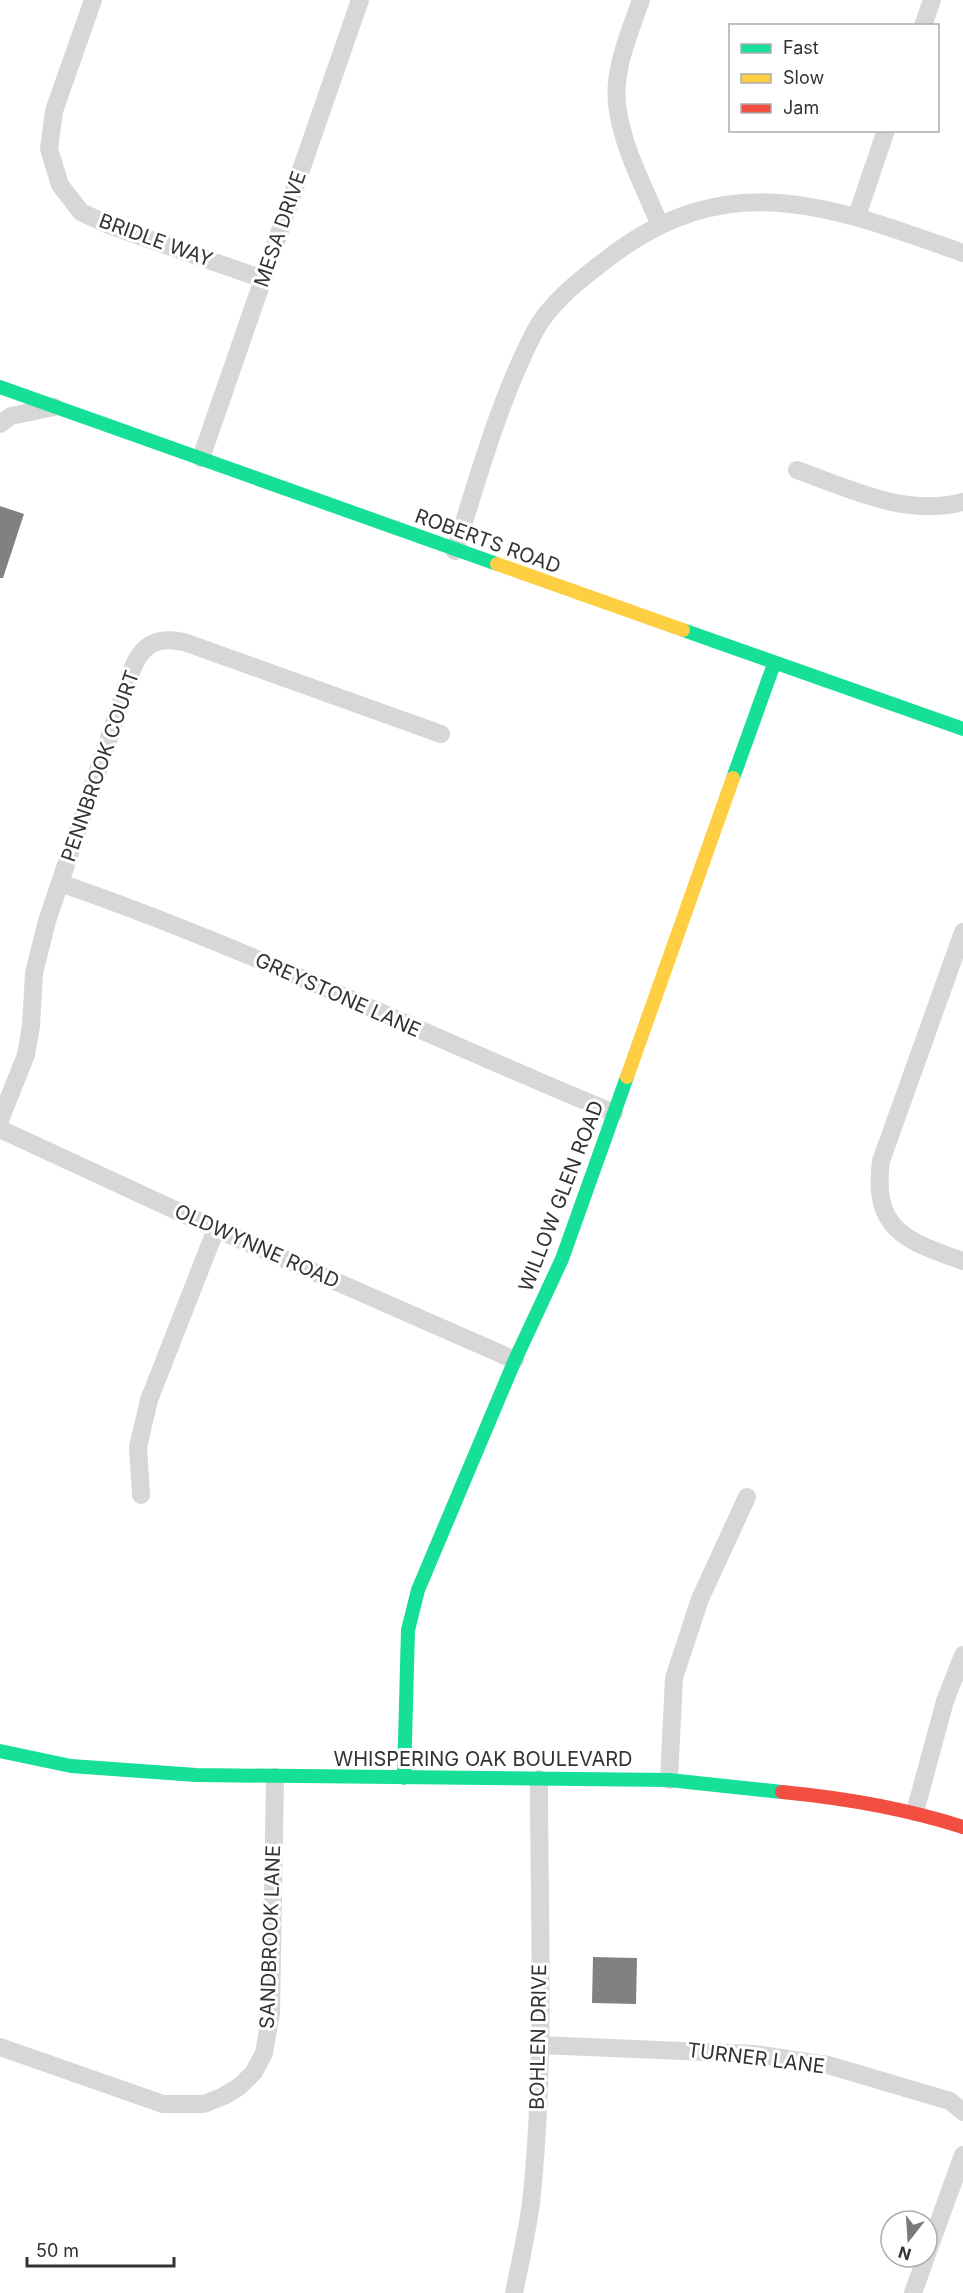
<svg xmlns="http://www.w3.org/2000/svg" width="963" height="2293" viewBox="0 0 963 2293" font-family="Inter,sans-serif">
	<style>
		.building { fill: #818181 }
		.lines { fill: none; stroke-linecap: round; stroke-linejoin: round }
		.street { stroke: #d7d7d7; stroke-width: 18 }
		.fast { stroke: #16e098; stroke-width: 14 }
		.slow { stroke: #ffcf43; stroke-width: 14 }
		.jam { stroke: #f24e42; stroke-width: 14 }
		.labels { text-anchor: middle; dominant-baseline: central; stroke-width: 6; stroke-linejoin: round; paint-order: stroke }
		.street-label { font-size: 20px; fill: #333; stroke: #fff }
	</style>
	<rect width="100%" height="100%" fill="#fff"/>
	<path class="building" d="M0,506L24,514L3,578H0Z
		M593,1957L637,1958L636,2004L592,2003Z"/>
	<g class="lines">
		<path class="street" d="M93,0L54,111L49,149L60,185L81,212L111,226L263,279
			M641,0C629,34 611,74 618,111C624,150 644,187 659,223
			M923,26L932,0
			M857,216L886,130
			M0,424L11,416L54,407
			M201,458L360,0
			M797,470C850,489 905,517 963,502
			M455,551C478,478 499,401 534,333C550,302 580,280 607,259C729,164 833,207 963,253
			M60,883C249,948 429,1037 614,1113
			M963,932L881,1161C872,1230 906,1241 963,1261
			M0,1120L26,1055L31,1026L34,973L47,921L132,670C142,644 157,636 184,642L441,734
			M0,1129L216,1229L515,1360
			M141,1495L138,1447L149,1400L216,1229
			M669,1780L674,1678L700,1599L747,1497
			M915,1812L945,1701L963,1655
			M539,2045L755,2054L828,2065L950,2101L963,2112
			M0,2047L163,2104H204L224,2096L240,2086L254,2072L264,2053L271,2013L275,1777
			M927,2254L963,2155
			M514,2293C520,2263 527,2233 531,2203C546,2063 539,1920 539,1779
			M913,2293L926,2257"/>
		<path class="fast" d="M0,387L497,564
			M683,630L963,729
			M733,778L774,664
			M0,1751L71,1766L196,1775L669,1780L782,1792
			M404,1778L408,1630L418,1590L515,1360L562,1259L627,1077"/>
		<path class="slow" d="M497,564L683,630
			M627,1077L733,778"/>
		<path class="jam" d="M782,1792C844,1798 904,1808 963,1827"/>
	</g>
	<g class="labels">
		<g class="street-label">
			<text transform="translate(280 229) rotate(-71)">MESA DRIVE</text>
			<text transform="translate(156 240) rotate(20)">BRIDLE WAY</text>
			<text transform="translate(488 541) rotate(20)">ROBERTS ROAD</text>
			<text transform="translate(100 766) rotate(-71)">PENNBROOK COURT</text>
			<text transform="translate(338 995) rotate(24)">GREYSTONE LANE</text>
			<text transform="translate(561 1196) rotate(-69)">WILLOW GLEN ROAD</text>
			<text transform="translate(257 1246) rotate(24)">OLDWYNNE ROAD</text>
			<text x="483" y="1759">WHISPERING OAK BOULEVARD</text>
			<text transform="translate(270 1937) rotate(-88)">SANDBROOK LANE</text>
			<text transform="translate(538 2037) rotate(-89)">BOHLEN DRIVE</text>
			<text transform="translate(756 2058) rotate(7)">TURNER LANE</text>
		</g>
	</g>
	<rect x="729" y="24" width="210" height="108" fill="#ffffff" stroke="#adadad" stroke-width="1.5"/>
	<rect x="741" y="44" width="30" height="9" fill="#16e098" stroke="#adadad" stroke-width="1.5"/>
	<text x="783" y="54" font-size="18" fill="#333333">Fast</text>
	<rect x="741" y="74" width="30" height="9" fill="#ffcf43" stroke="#adadad" stroke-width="1.5"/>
	<text x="783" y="84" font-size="18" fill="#333333">Slow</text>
	<rect x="741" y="104" width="30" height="9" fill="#f24e42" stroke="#adadad" stroke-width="1.5"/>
	<text x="783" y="114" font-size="18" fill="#333333">Jam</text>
	<g transform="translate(909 2239) rotate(197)"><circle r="28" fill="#ffffff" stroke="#adadad" stroke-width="1.5"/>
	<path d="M0-4.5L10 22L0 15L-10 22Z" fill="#7a7a7a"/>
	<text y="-9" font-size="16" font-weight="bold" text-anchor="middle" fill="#333333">N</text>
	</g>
	<path d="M27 2257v9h147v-9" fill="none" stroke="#333333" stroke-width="3"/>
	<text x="36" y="2257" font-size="18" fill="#333333" stroke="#ffffff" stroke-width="4.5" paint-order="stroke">50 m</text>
</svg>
